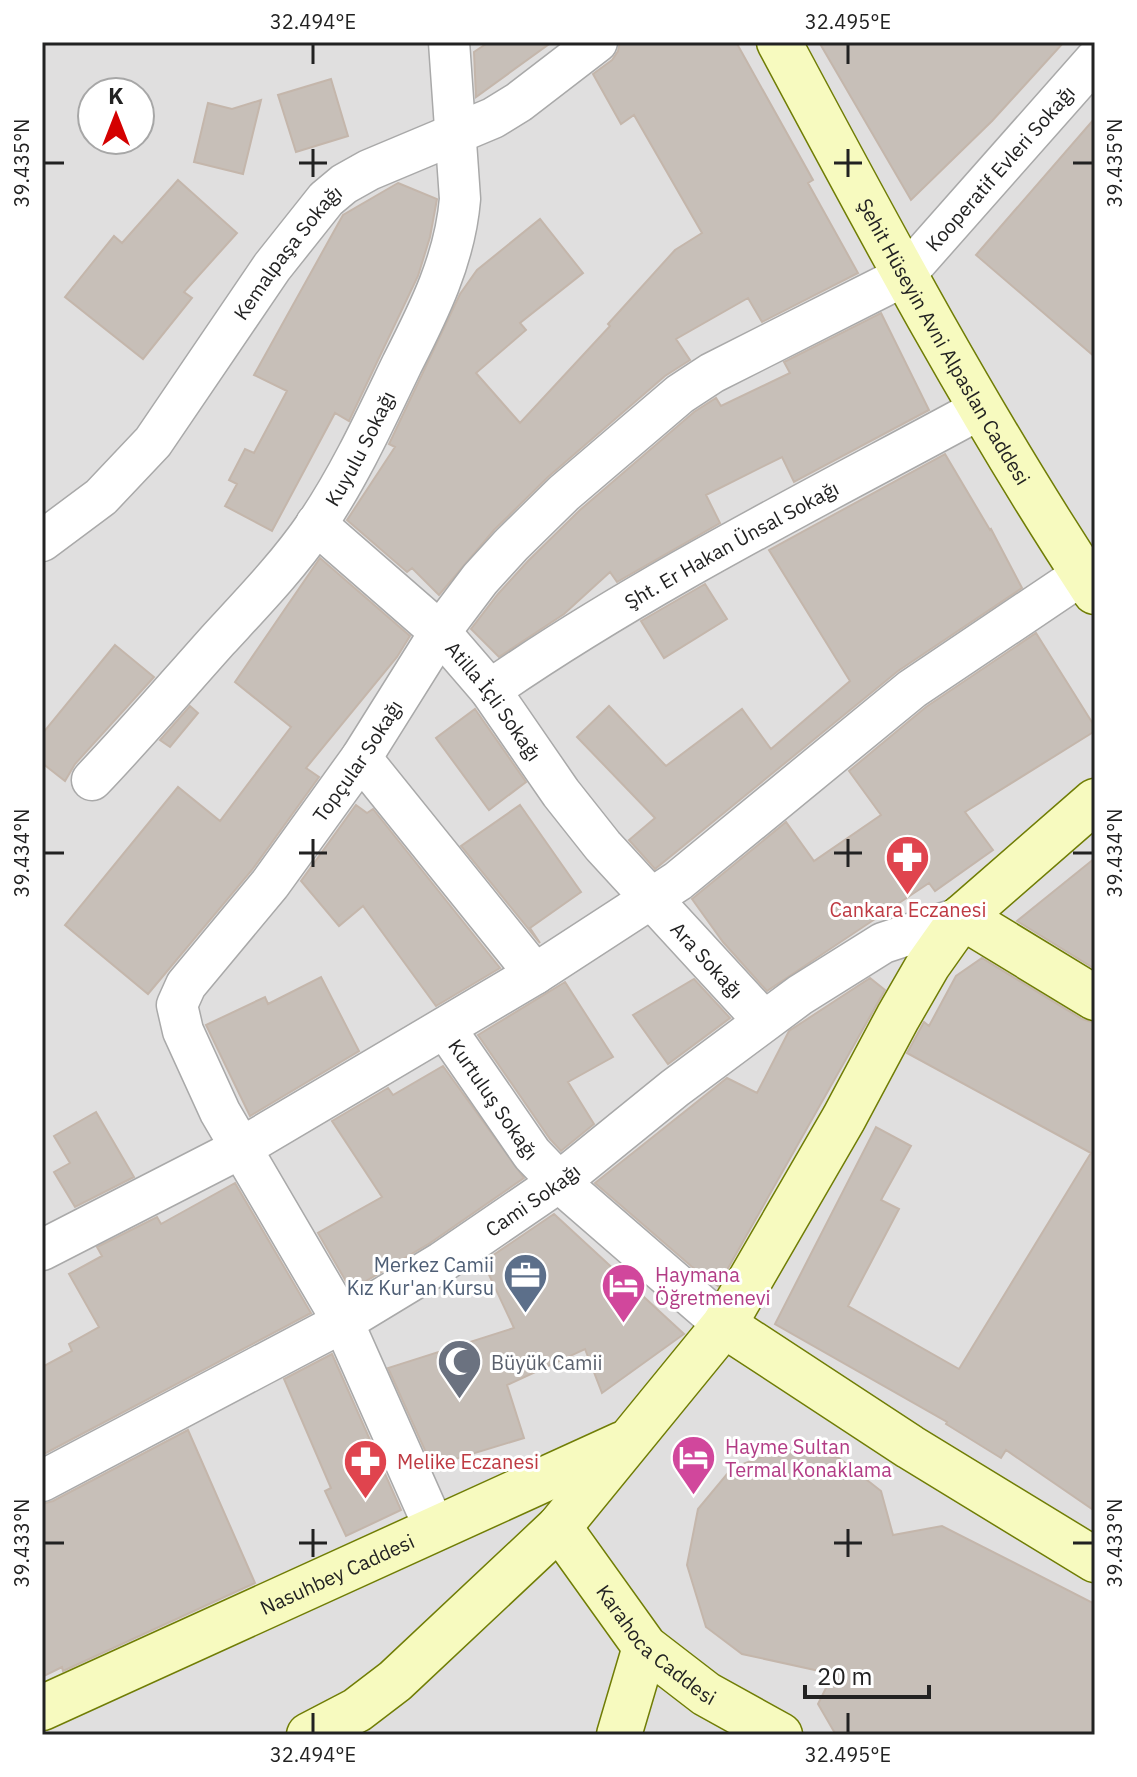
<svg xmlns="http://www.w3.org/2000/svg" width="1137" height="1777" viewBox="0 0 1137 1777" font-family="'IBM Plex Sans',sans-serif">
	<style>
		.residential { fill: #e0dfdf; fill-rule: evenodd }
		.building { fill: #c7bfb8; stroke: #c4b6ab; stroke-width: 2 }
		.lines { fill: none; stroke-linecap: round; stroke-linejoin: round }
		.street-casing { stroke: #a9a9a9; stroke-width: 43 }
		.secondary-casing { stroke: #707d05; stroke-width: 47 }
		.street { stroke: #fff; stroke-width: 40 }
		.secondary { stroke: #f7fabf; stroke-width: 44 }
		.ticks { fill: none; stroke: #222; stroke-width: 3 }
		.labels { text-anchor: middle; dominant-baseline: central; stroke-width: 6; stroke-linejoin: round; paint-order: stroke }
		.street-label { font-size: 20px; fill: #222; stroke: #fff }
		.health-label { font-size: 20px; fill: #be3a42; stroke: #fff }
		.service-label { font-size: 20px; fill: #4e5e75; stroke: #fff; text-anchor: end }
		.hotel-label { font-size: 20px; fill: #b23c85; stroke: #fff; text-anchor: start }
		.worship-label { font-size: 20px; fill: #5b616d; stroke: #fff; text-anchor: start }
		.neatline { fill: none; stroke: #222; stroke-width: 3 }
		.ticks-label { font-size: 20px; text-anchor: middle; fill: #222 }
	</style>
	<rect width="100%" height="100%" fill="#f2efe9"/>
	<path class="residential" d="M42,42H1095V1735H42ZM92,92H140V140H92Z"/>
	<path class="building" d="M489,42H552L476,97L474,52Z
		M620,42H736L813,180L808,183L858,273L762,322L748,298L676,339L690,360L665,376L548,477L494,530L439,595L412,568L407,572L347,520L395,447L389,444L460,294L477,270L540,219L583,273L520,323L526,330L476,373L520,423L610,326L608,324L675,250L702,233L634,115L621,124L593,74L612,60L618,51Z
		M819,42H1064L992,121L911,200Z
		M331,79L348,136L296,152L278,95Z
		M261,100L243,174L194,162L208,103L232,109Z
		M1095,118V357L976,255Z
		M178,180L237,233L184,292L192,298L143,359L65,297L114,236L122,243Z
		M398,183L437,199L430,237L418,276L349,421L335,413L272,531L225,506L237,484L229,480L245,449L254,453L287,391L254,375L343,215Z
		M881,313L929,410L794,482L782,457L706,495L720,523L617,582L610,572L564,614L499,657L471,629L498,594L528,561L580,510L694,412L716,398L721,406L790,373L784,362Z
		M945,454L990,530L991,529L1022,588L898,671L655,869L629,840L655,818L577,737L609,706L666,766L742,709L771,749L850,681L769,550Z
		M320,558L410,636L397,657L306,768L319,777L252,870L148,994L65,925L178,787L220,821L291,727L235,682Z
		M705,584L727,619L664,658L641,621Z
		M1036,633L1095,727V731L965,812L993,850L935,891L929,883L767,991L723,942L692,899L786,822L814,861L881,815L849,771L926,707Z
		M115,645L154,677L75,764L65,781L42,763V734Z
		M190,706L198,713L170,747L160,740Z
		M475,709L526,782L489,810L436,738Z
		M356,805L367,813L373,809L500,968L436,1006L363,906L339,926L301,881Z
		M520,805L581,892L530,928L540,943L461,846Z
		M1095,858V969L1017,921Z
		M982,958L1082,1019L1095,1023V1511L1006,1450L1001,1458L946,1424L947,1422L775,1324L876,1127L911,1146L881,1200L899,1209L848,1306L959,1369L1091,1153L907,1053L924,1022L929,1026L956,976Z
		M321,977L359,1051L250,1116L206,1025L265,997L268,1004Z
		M870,978L885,990L718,1286L691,1266L595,1183L727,1078L757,1093L789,1031Z
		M694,979L730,1018L668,1064L633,1015Z
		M565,982L613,1057L568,1082L594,1124L561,1151L550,1139L478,1035Z
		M443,1066L524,1178L430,1243L351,1290L318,1233L382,1197L332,1121L388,1088L393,1095Z
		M96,1112L134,1177L75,1207L54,1172L70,1163L54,1136Z
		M235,1183L311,1313L42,1455V1367L72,1351L69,1344L99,1327L69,1274L102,1256L97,1247L157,1217L161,1224Z
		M554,1214L684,1334L602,1393L585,1349L507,1385L524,1438L432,1466L388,1368L514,1328L483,1262Z
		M332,1354L401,1510L346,1536L325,1491L331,1488L284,1379Z
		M188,1430L255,1583L63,1671L62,1667L42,1677V1504L53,1501Z
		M783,1449L839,1458L881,1491L893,1535L942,1526L1095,1604V1735H836L818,1704L833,1674L742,1654L706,1627L687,1565L698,1509L732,1468Z"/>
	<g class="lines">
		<defs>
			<g id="street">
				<path id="s1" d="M316,524L440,632L490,690L561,793L603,846L764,1021"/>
				<path id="s2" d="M42,541L101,497L153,442L272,267L326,199L344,184L369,170L493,118L519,102L597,42"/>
				<path id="s3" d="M490,690C645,583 814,499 980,409"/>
				<path d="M361,758L535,974"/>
				<path id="s4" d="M92,780C135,735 176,687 218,640C252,603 288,566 316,525C350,475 376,418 402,364C429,311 455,259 460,199L449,42"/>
				<path id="s5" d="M445,1028L532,1154L559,1182L724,1325"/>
				<path d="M42,1250L241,1148L535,974L678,881L912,689L1083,574"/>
				<path id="s6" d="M42,1481L343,1322L442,1262L559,1182L675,1088L800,995L883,943L962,917"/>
				<path id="s7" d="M435,1529L343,1322L220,1112L183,1031L177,1005L186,985L270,884L361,758L440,632L480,579L511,545L564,493L680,394L712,373L904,276L1095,60"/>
			</g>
			<g id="secondary">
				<path id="s8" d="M779,42C879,229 978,415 1095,592"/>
				<path d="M962,917L1095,998"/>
				<path d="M724,1325L910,1447L1095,1560"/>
				<path id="s9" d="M559,1527L645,1647L706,1694L780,1735"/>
				<path id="s10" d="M42,1708L622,1444"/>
				<path d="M309,1735L357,1710L395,1681L559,1527L724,1325L844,1118L898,1017L928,965L962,917L1095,801"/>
				<path d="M619,1735L645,1647"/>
			</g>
		</defs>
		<use href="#street" class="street-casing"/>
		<use href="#secondary" class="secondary-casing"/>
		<use href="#street" class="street"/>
		<use href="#secondary" class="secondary"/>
	</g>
	<path class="ticks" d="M313,44V64M848,44V64M313,149V177M848,149V177M44,163H64M299,163H327M834,163H862M1073,163H1093M313,839V867M848,839V867M44,853H64M299,853H327M834,853H862M1073,853H1093M313,1529V1557M848,1529V1557M44,1543H64M299,1543H327M834,1543H862M1073,1543H1093M313,1713V1733M848,1713V1733"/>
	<defs>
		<symbol id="pharmacy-pin" viewBox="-11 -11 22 30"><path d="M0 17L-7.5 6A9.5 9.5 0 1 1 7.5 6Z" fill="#e0444e" stroke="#fff"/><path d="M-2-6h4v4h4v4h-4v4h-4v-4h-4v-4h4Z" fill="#fff"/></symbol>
		<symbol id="office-pin" viewBox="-11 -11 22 30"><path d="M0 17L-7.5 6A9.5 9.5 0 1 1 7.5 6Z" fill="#5c6f8a" stroke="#fff"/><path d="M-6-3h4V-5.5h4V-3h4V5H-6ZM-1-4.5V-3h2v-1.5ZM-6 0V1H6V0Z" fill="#fff"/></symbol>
		<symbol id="hotel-pin" viewBox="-11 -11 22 30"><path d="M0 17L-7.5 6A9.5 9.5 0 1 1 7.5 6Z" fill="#d1479c" stroke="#fff"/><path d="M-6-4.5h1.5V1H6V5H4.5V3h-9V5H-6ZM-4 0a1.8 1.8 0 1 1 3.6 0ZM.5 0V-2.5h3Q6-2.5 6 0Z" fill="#fff"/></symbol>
		<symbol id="mosque-pin" viewBox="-11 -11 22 30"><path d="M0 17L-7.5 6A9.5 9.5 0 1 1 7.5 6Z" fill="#6b7280" stroke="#fff"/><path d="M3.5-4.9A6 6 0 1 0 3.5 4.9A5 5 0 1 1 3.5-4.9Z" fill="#fff"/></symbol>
	</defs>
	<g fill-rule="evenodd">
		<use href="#pharmacy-pin" x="882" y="832" width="51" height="69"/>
		<use href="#office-pin" x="500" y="1250" width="51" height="69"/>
		<use href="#hotel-pin" x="598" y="1260" width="51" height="69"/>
		<use href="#mosque-pin" x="434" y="1336" width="51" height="69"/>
		<use href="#hotel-pin" x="668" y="1432" width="51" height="69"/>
		<use href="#pharmacy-pin" x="340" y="1436" width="51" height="69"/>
	</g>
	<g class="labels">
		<g class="street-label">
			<text stroke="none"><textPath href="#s7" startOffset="1780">Kooperatif Evleri Sokağı</textPath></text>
			<text stroke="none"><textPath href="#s2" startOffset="382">Kemalpaşa Sokağı</textPath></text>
			<text stroke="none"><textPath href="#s8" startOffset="342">Şehit Hüseyin Avni Alpaslan Caddesi</textPath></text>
			<text stroke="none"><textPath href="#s4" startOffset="428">Kuyulu Sokağı</textPath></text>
			<text stroke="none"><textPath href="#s3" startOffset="282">Şht. Er Hakan Ünsal Sokağı</textPath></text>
			<text stroke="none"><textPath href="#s1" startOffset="252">Atilla İçli Sokağı</textPath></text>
			<text stroke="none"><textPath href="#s7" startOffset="890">Topçular Sokağı</textPath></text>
			<text stroke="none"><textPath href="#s1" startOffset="588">Ara Sokağı</textPath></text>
			<text stroke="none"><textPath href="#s5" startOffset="86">Kurtuluş Sokağı</textPath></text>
			<text stroke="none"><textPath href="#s6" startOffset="566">Cami Sokağı</textPath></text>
			<text stroke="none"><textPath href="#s10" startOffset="324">Nasuhbey Caddesi</textPath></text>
			<text stroke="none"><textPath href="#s9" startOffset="154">Karahoca Caddesi</textPath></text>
		</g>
		<g class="health-label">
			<text x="908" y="909">Cankara Eczanesi</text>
			<text x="397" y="1461" text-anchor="start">Melike Eczanesi</text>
		</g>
		<g class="service-label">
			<text x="494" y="1264">Merkez Camii<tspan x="494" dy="23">Kız Kur'an Kursu</tspan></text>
		</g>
		<g class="hotel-label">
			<text x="655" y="1274">Haymana<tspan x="655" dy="23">Öğretmenevi</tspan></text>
			<text x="725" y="1446">Hayme Sultan<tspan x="725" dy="23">Termal Konaklama</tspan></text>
		</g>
		<g class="worship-label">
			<text x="491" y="1362">Büyük Camii</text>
		</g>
	</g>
	<rect width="1137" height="1777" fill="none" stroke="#ffffff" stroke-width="88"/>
	<g transform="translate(116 116)"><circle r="38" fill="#ffffff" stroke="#a7a7a7" stroke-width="2"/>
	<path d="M0-6L14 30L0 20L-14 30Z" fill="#d40000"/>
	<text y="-12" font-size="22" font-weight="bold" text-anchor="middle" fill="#222222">K</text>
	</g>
	<path d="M805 1685v12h124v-12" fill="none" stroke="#222222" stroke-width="4"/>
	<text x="817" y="1685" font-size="24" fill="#222222" stroke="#ffffff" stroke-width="6" paint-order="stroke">20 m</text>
	<rect x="44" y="44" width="1049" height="1689" class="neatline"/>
	<g class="ticks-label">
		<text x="313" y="29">32.494°E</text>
		<text x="848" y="29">32.495°E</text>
		<text transform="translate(22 163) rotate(-90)" y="7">39.435°N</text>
		<text transform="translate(1115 163) rotate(-90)" y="7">39.435°N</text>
		<text transform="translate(22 853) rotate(-90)" y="7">39.434°N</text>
		<text transform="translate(1115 853) rotate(-90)" y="7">39.434°N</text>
		<text transform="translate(22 1543) rotate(-90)" y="7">39.433°N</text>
		<text transform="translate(1115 1543) rotate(-90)" y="7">39.433°N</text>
		<text x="313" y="1762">32.494°E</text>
		<text x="848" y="1762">32.495°E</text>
	</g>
</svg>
